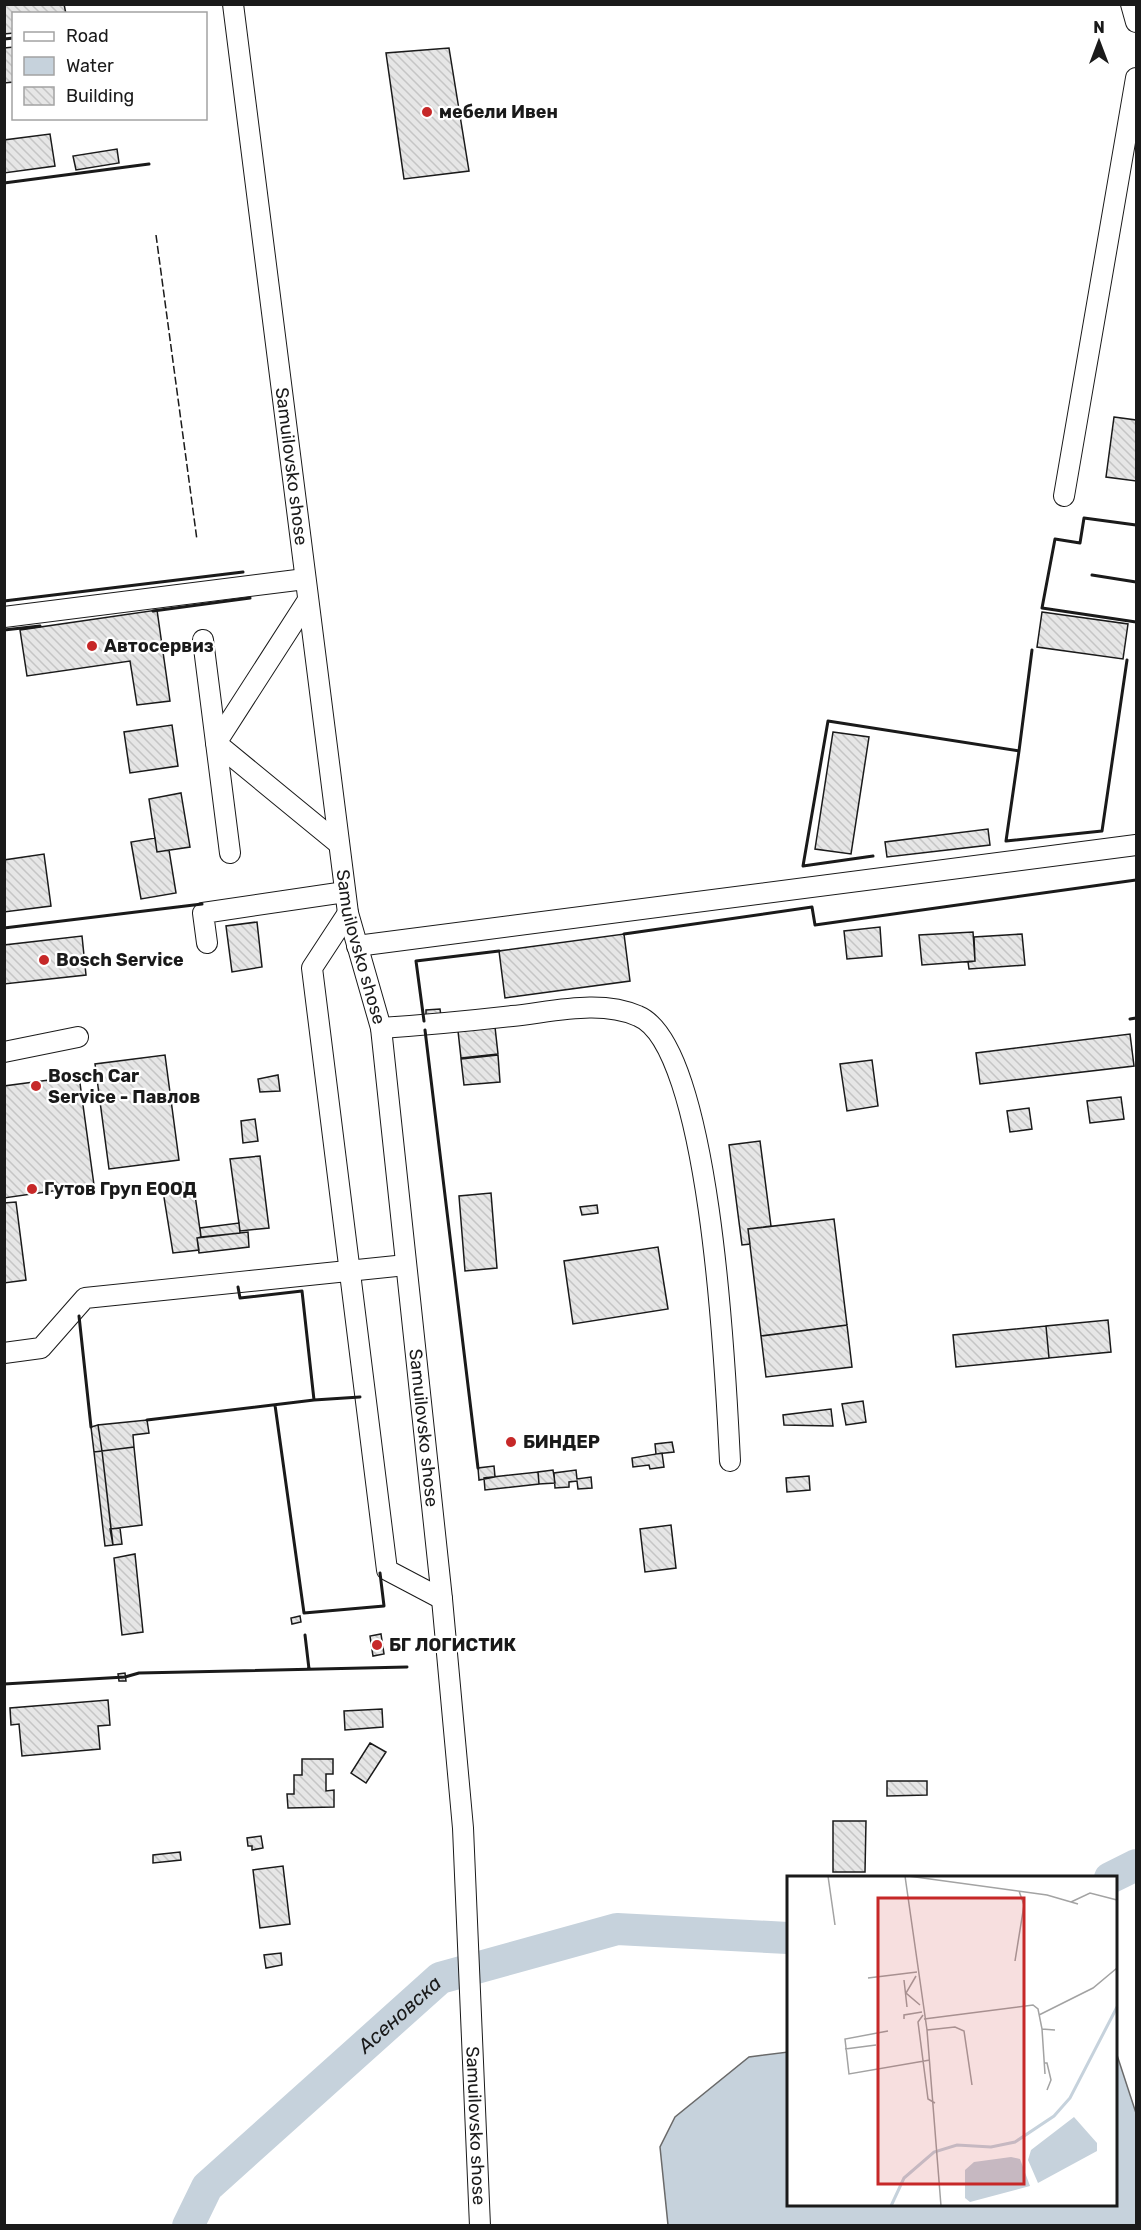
<svg xmlns="http://www.w3.org/2000/svg" width="1141" height="2230" viewBox="0 0 1141 2230" font-family="Rubik,sans-serif">
	<style>
		.water { fill: #c6d2dc; stroke: #6a6a6a; stroke-width: 1.5 }
		.lines { fill: none; stroke-linecap: round; stroke-linejoin: round }
		.river { stroke: #c6d2dc; stroke-width: 32 }
		.building { fill: url(#building-back-hatch); stroke: #1a1a1a; stroke-width: 1.5 }
		.minor-casing { stroke: #1a1a1a; stroke-width: 22 }
		.minor { stroke: #fff; stroke-width: 20 }
		.fence { stroke: #1a1a1a; stroke-width: 1.5; stroke-dasharray: 8 3; stroke-linecap: butt }
		.wall { stroke: #1a1a1a; stroke-width: 3 }
		.poi-dot { fill: #c62828; stroke: #fff; stroke-width: 2 }
		.labels { text-anchor: middle; dominant-baseline: central; stroke-width: 4.5; stroke-linejoin: round; paint-order: stroke }
		.poi-label { font-size: 18px; font-weight: bold; fill: #1a1a1a; stroke: #fff; text-anchor: start }
		.street-label { font-size: 18px; fill: #1a1a1a; stroke: #fff }
		.water-label { font-size: 20px; font-style: italic; fill: #1a1a1a; stroke: #fff }
		.inset-river { fill: none; stroke: #c6d2dc; stroke-width: 3 }
		.inset-road { fill: none; stroke: #a3a3a3; stroke-width: 1.5 }
		.view { fill: #c62828; fill-opacity: 0.15; stroke: #c62828; stroke-width: 3 }
		.inset-edge { fill: none; stroke: #1a1a1a; stroke-width: 3 }
	</style>
	<defs>
		<pattern id="building-back-hatch" width="6" height="6" patternUnits="userSpaceOnUse" patternTransform="scale(1.5)"><rect width="6" height="6" fill="#e6e6e6"/><path d="M-1 5l2 2M0 0l6 6M5-1l2 2" fill="none" stroke="#c5c5c5"/></pattern>
	</defs>
	<rect width="100%" height="100%" fill="#fff"/>
	<path class="water" d="M788,2052V2204H1116V2052L1136,2113V2225H668L660,2147L675,2117L749,2057Z"/>
	<g class="lines">
		<g class="river">
			<path d="M1110,1878L1136,1865"/>
			<path id="s1" d="M188,2226L207,2187L440,1978L617,1929L788,1938"/>
		</g>
	</g>
	<path class="building" d="M4,4H64L66,14H14V33L4,34Z
		M14,47V82L4,83V48Z
		M449,48L469,171L404,179L386,53Z
		M50,134L55,166L4,173V140Z
		M117,149L119,163L76,170L73,156Z
		M1114,417L1136,420V481L1106,477Z
		M157,610L170,701L137,705L130,661L27,676L20,630Z
		M1042,612L1128,624L1123,659L1037,647Z
		M172,725L178,766L130,773L124,732Z
		M833,732L869,737L851,854L815,849Z
		M181,793L190,847L157,852L149,799Z
		M988,829L990,845L887,857L885,842Z
		M155,838L157,852L169,850L176,893L141,899L131,842Z
		M44,854L51,906L4,912V860Z
		M257,922L262,967L232,972L226,926Z
		M880,927L882,956L847,959L844,931Z
		M973,932L975,961L922,965L919,935Z
		M624,934L630,981L505,998L499,951Z
		M1022,934L1025,965L969,969L968,962L975,961L974,937Z
		M82,936L86,975L4,984V945Z
		M440,1009L441,1016L426,1018V1010Z
		M495,1027L498,1054L461,1058L458,1031Z
		M1130,1034L1134,1066L980,1084L976,1053Z
		M165,1055L179,1160L109,1169L95,1064Z
		M498,1055L500,1082L464,1085L461,1059Z
		M872,1060L878,1106L847,1111L840,1064Z
		M278,1075L280,1091L260,1092L258,1079Z
		M79,1076L94,1185L4,1198V1086Z
		M1121,1097L1124,1119L1090,1123L1087,1101Z
		M1029,1108L1032,1129L1010,1132L1007,1111Z
		M255,1119L258,1141L243,1143L241,1121Z
		M760,1141L771,1226L748,1229L750,1244L742,1245L729,1145Z
		M260,1156L269,1228L240,1231L230,1159Z
		M193,1181L201,1237L197,1238L199,1250L173,1253L162,1185Z
		M491,1193L497,1268L465,1271L459,1196Z
		M16,1202L26,1280L4,1283V1203Z
		M597,1205L598,1213L582,1215L580,1207Z
		M834,1219L847,1325L761,1336L748,1229Z
		M239,1223L240,1233L201,1237L200,1228Z
		M248,1232L249,1247L199,1253L197,1238Z
		M658,1247L668,1309L573,1324L564,1261Z
		M1108,1320L1111,1352L1049,1358L1046,1326Z
		M847,1325L852,1367L766,1377L761,1336Z
		M1046,1326L1049,1358L956,1367L953,1335Z
		M863,1401L866,1422L846,1425L842,1404Z
		M831,1409L833,1426L784,1425L783,1415Z
		M147,1420L149,1433L133,1435L134,1447L102,1451L98,1425Z
		M98,1425L102,1451L94,1452L91,1427Z
		M672,1442L674,1452L656,1454L655,1444Z
		M134,1447L142,1525L111,1529L102,1451Z
		M102,1451L113,1545L105,1546L94,1452Z
		M662,1453L664,1467L650,1469L649,1465L633,1467L632,1458Z
		M494,1466L495,1477L479,1480L478,1468Z
		M553,1470L555,1483L539,1484L538,1472Z
		M576,1470L577,1479L591,1477L592,1488L578,1489L577,1481L569,1482V1487L555,1488L554,1473Z
		M538,1472L539,1484L485,1490L484,1478Z
		M809,1476L810,1490L787,1492L786,1478Z
		M671,1525L676,1568L645,1572L640,1529Z
		M120,1528L122,1544L113,1545L110,1529Z
		M135,1554L143,1632L122,1635L114,1558Z
		M300,1616L301,1622L292,1624L291,1618Z
		M381,1634L384,1654L373,1656L370,1636Z
		M125,1673L126,1681H119L118,1674Z
		M108,1700L110,1725L98,1726L100,1749L22,1756L19,1724L11,1725L10,1708Z
		M382,1709L383,1727L345,1730L344,1711Z
		M370,1743L386,1752L366,1783L351,1773Z
		M302,1759H333V1774H326V1791L334,1790V1807L288,1808L287,1794H294V1775H302Z
		M887,1781H927V1795L887,1796Z
		M833,1821H866L865,1872H833Z
		M261,1836L263,1848L252,1850V1846H248L247,1838Z
		M180,1852L181,1860L153,1863V1855Z
		M283,1866L290,1924L260,1928L253,1870Z
		M281,1953L282,1965L266,1968L264,1955Z"/>
	<g class="lines">
		<defs>
			<g id="minor">
				<path id="s2" d="M233,4L348,913L381,1028L442,1599L463,1828L480,2226"/>
				<path d="M1131,4L1136,22"/>
				<path d="M1064,496L1136,78"/>
				<path d="M308,600L216,743L339,844"/>
				<path d="M4,617L305,579"/>
				<path d="M203,640L230,853"/>
				<path d="M348,913L312,968L387,1570L442,1599"/>
				<path d="M207,943L203,913L345,892"/>
				<path d="M357,946L1136,845"/>
				<path d="M381,1028C425,1025 468,1021 512,1016C552,1012 600,999 638,1016C712,1046 726,1383 730,1461"/>
				<path d="M4,1052L78,1037"/>
				<path d="M4,1353L41,1348L85,1298L406,1265"/>
			</g>
		</defs>
		<use href="#minor" class="minor-casing"/>
		<use href="#minor" class="minor"/>
		<path class="fence" d="M156,235L197,540"/>
		<path class="wall" d="M4,39L14,38
			M4,183L149,164
			M1136,525L1084,518L1080,543L1055,539L1042,608L1136,622
			M1092,575L1136,582
			M4,601L243,572
			M153,611L250,598
			M4,630L40,626
			M1019,751L1006,841L1102,831L1127,660
			M873,856L803,866L828,721L1019,751L1032,650
			M4,928L202,904
			M624,934L812,907L815,925L1136,880
			M1130,1019L1136,1018
			M424,1021L416,961L499,951
			M425,1030L478,1468
			M238,1287L240,1298L302,1291L314,1400L360,1397
			M79,1316L91,1427
			M275,1405L304,1613L384,1606L380,1573
			M147,1420L314,1400
			M305,1635L309,1669
			M4,1684L125,1677L139,1673L407,1667"/>
	</g>
	<g class="poi-dot">
		<circle cx="427" cy="112" r="6"/>
		<circle cx="92" cy="646" r="6"/>
		<circle cx="44" cy="960" r="6"/>
		<circle cx="36" cy="1086" r="6"/>
		<circle cx="32" cy="1189" r="6"/>
		<circle cx="511" cy="1442" r="6"/>
		<circle cx="377" cy="1645" r="6"/>
	</g>
	<g class="labels">
		<g class="poi-label">
			<text x="439" y="112">мебели Ивен</text>
			<text x="104" y="646">Автосервиз</text>
			<text x="56" y="960">Bosch Service</text>
			<text x="48" y="1076">Bosch Car<tspan x="48" dy="21">Service - Павлов</tspan></text>
			<text x="44" y="1189">Гутов Груп ЕООД</text>
			<text x="523" y="1442">БИНДЕР</text>
			<text x="389" y="1645">БГ ЛОГИСТИК</text>
		</g>
		<g class="street-label">
			<text stroke="none"><textPath href="#s2" startOffset="466">Samuilovsko shose</textPath></text>
			<text stroke="none"><textPath href="#s2" startOffset="952">Samuilovsko shose</textPath></text>
			<text stroke="none"><textPath href="#s2" startOffset="1438">Samuilovsko shose</textPath></text>
			<text stroke="none"><textPath href="#s2" startOffset="2138">Samuilovsko shose</textPath></text>
		</g>
		<g class="water-label">
			<text stroke="none"><textPath href="#s1" startOffset="302">Асеновска</textPath></text>
		</g>
	</g>
	<g transform="translate(787 1876)">
		<rect width="330" height="330" fill="#fff"/>
		<path d="M287,241L310,267V275L251,307L241,284L244,274ZM224,281L233,283L243,310L183,326L178,322V294L187,286Z" fill="#c6d2dc"/>
		<path class="inset-river" d="M104,330L117,302L147,276L170,269L204,271L228,266L267,240L283,222L330,131"/>
		<path class="inset-road" d="M41,0L48,49M118,0L140,154L154,330M121,0L260,19L291,28M284,26L303,17L330,24M228,85L237,29L232,15M129,100L119,117L133,129M81,102L130,96M117,104L120,131M136,139L131,146L141,223L148,227M252,139L306,112L330,92M117,143V139L135,136M137,143L246,129L251,133L255,153L268,154M255,153L258,198M140,154L168,151L177,155L185,209M101,155L58,163L62,198L143,184M58,173L89,169M257,187H260L264,204L260,214"/>
		<path class="view" d="M91,22H237V308H91Z"/>
		<rect width="330" height="330" class="inset-edge"/>
	</g>
	<rect width="1141" height="2230" fill="none" stroke="#1a1a1a" stroke-width="12"/>
	<rect x="12" y="12" width="195" height="108" fill="#ffffff" stroke="#a3a3a3" stroke-width="1.5"/>
	<rect x="24" y="32" width="30" height="9" fill="#ffffff" stroke="#a3a3a3" stroke-width="1.5"/>
	<text x="66" y="42" font-size="18" fill="#1a1a1a">Road</text>
	<rect x="24" y="57" width="30" height="18" fill="#c6d2dc" stroke="#a3a3a3" stroke-width="1.5"/>
	<text x="66" y="72" font-size="18" fill="#1a1a1a">Water</text>
	<rect x="24" y="87" width="30" height="18" fill="url(#building-back-hatch)" stroke="#a3a3a3" stroke-width="1.5"/>
	<text x="66" y="102" font-size="18" fill="#1a1a1a">Building</text>
	<g transform="translate(1099 42)" stroke="#ffffff" stroke-width="4.5" paint-order="stroke">
	<path d="M0-4.5L10 22L0 15L-10 22Z" fill="#1a1a1a"/>
	<text y="-9" font-size="16" font-weight="bold" text-anchor="middle" fill="#1a1a1a">N</text>
	</g>
</svg>
